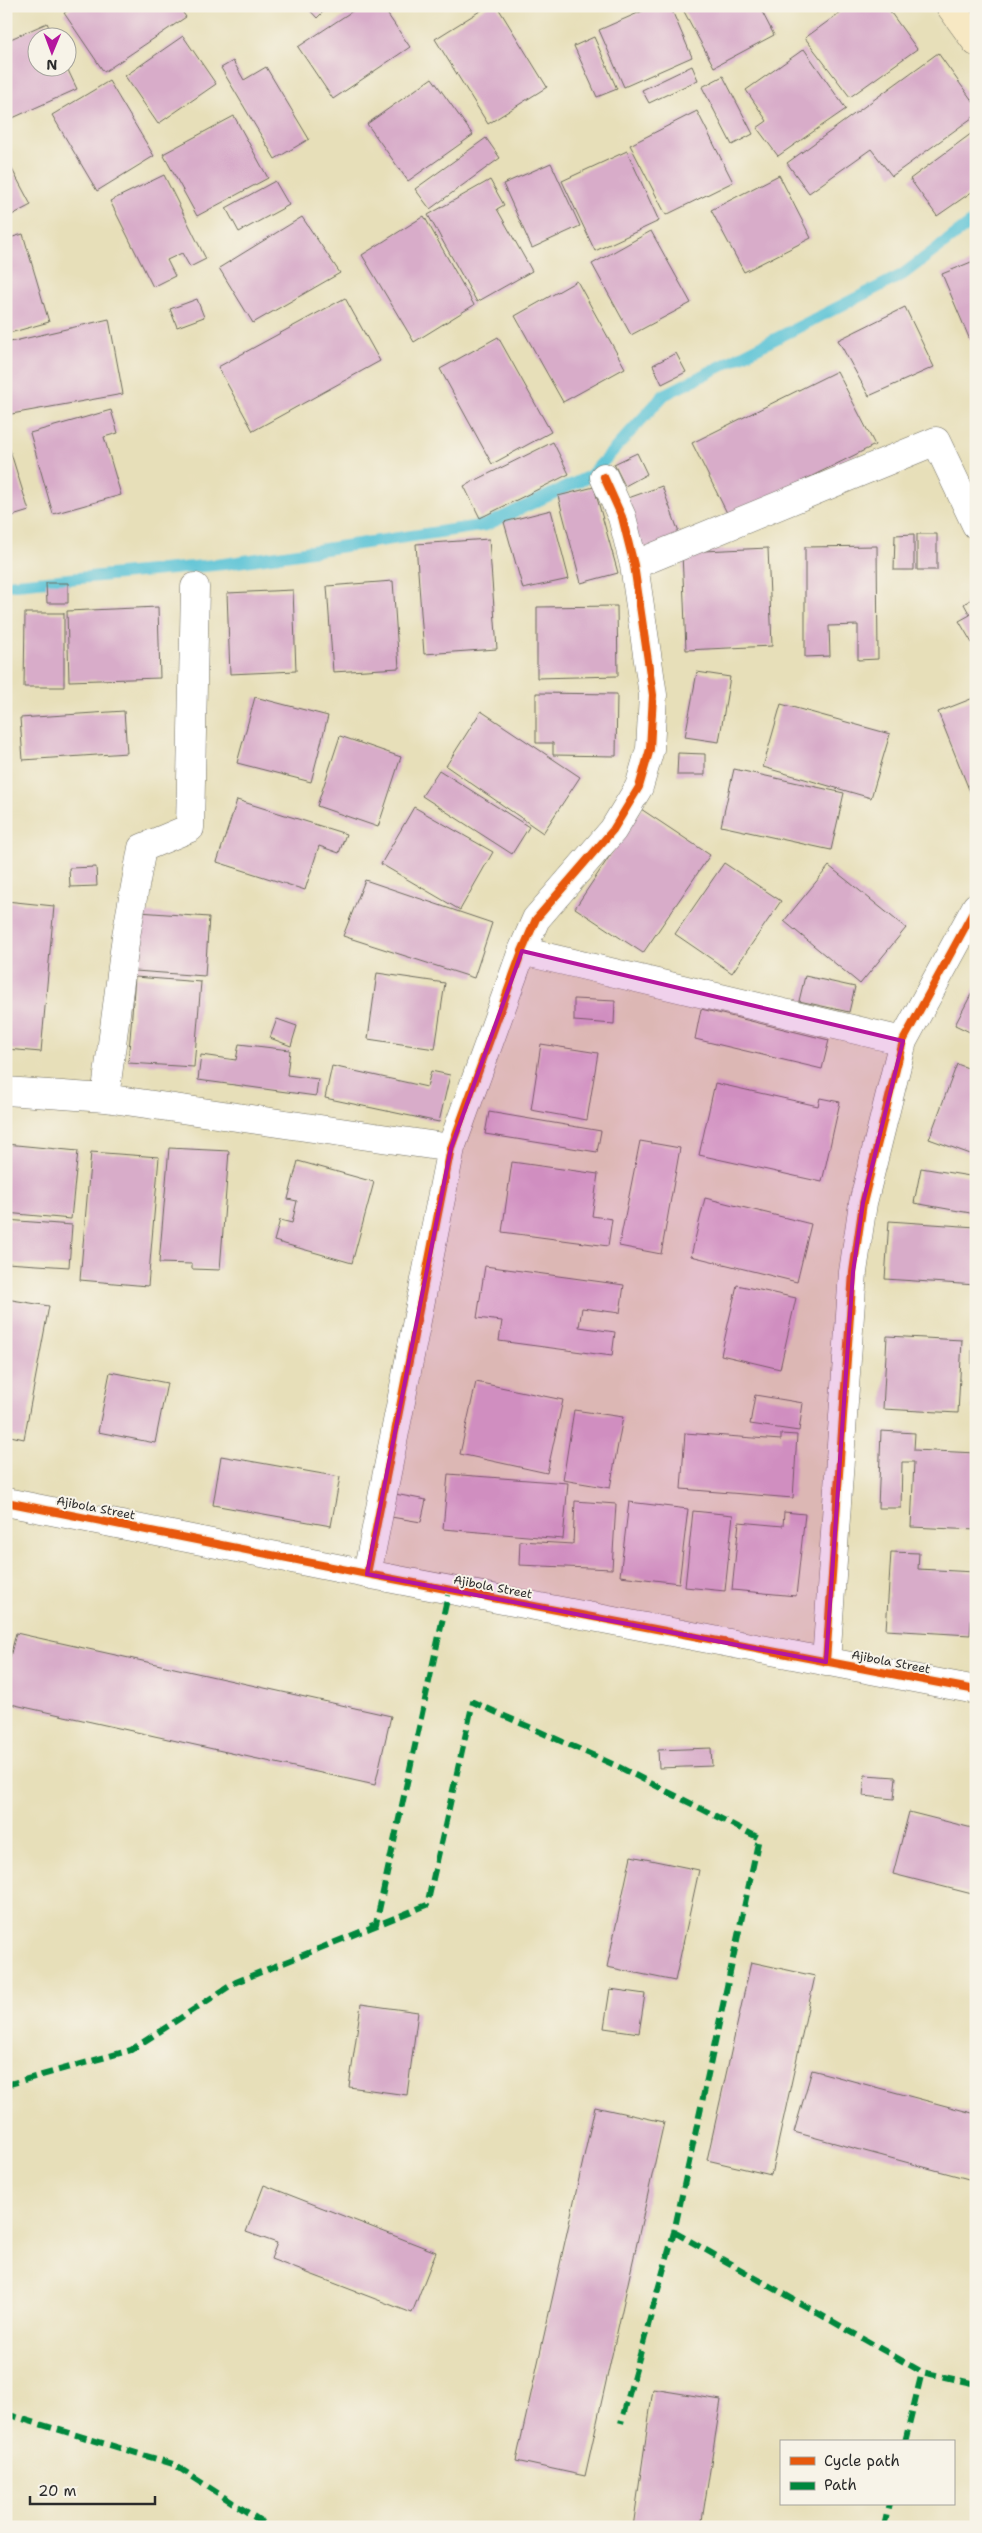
<svg xmlns="http://www.w3.org/2000/svg" width="982" height="2533" viewBox="0 0 982 2533" font-family="'Shantell Sans',sans-serif">
	<style>
		.lines { fill: none; stroke-linecap: round; stroke-linejoin: round }
		.stream { stroke: #5ac3d6; stroke-width: 12 }
		.building { fill: #d8acc9 }
		.street-casing { stroke: #6d6a5d; stroke-width: 29 }
		.secondary-casing { stroke: #6d6a5d; stroke-width: 29 }
		.street { stroke: #fff; stroke-width: 28 }
		.secondary { stroke: #f7e8c3; stroke-width: 28 }
		.quiet { stroke: #00873e; stroke-width: 6; stroke-dasharray: 12 6; stroke-linecap: butt }
		.cycleway-casing { stroke: #f7f3e8; stroke-width: 11 }
		.cycleway { stroke: #e8590c; stroke-width: 8 }
		.marked { fill: #b5179e; fill-opacity: 0.2; stroke: #b5179e; stroke-width: 4; stroke-linejoin: round }
		.labels { text-anchor: middle; dominant-baseline: central; stroke-width: 4; stroke-linejoin: round; paint-order: stroke }
		.street-label { font-size: 12px; fill: #2b2b2b; stroke: #f7f3e8 }
	</style>
	<rect width="100%" height="100%" fill="#f7f3e8"/>
	<filter id="ink" filterUnits="userSpaceOnUse"><feTurbulence type="fractalNoise" baseFrequency=".02" numOctaves="2"/><feDisplacementMap in="SourceGraphic" scale="10" xChannelSelector="R" yChannelSelector="G"/><feConvolveMatrix kernelMatrix="1 2 1 2 8 2 1 2 1" color-interpolation-filters="sRGB"/></filter>
	<filter id="wash" filterUnits="userSpaceOnUse"><feTurbulence type="fractalNoise" baseFrequency=".0096" numOctaves="4" result="noise"/><feDisplacementMap in="SourceGraphic" scale="20" xChannelSelector="R" yChannelSelector="G"/><feGaussianBlur stdDeviation="1.12" result="paint"/><feColorMatrix in="noise" values="0 0 0 0 0 0 0 0 0 0 0 0 0 0 0 0 0 1.4 0 .05"/><feComposite in="paint" operator="in"/></filter>
	<g filter="url(#wash)">
		<rect width="100%" height="100%" fill="#e7dfb9"/>
		<g class="lines">
			<path class="stream" d="M6,585L224,564L486,525L590,476L664,395L902,275L976,219"/>
		</g>
		<g id="blocks">
			<path class="building" d="M75,6H178L186,17L104,72L64,13Z
				M306,6H329L317,18Z
				M360,6H382L410,47L333,99L298,47Z
				M488,6H497L547,87L488,124L435,39Z
				M654,6H670L692,57L624,87L599,30Z
				M681,6H759L774,35L714,67Z
				M849,6H886L917,49L850,97L805,38Z
				M47,23L54,38H38V68H67L77,89L6,121V41Z
				M183,36L216,84L158,124L125,76Z
				M594,37L617,89L597,97L574,46Z
				M804,49L846,109L778,156L757,128L767,121L746,90Z
				M938,53L976,106V115L892,176L871,149L809,193L787,163Z
				M233,61L244,80L266,67L309,139L275,159L221,68Z
				M692,66L698,80L649,103L642,90Z
				M723,76L753,134L732,145L702,87Z
				M432,78L473,135L408,181L367,124Z
				M109,81L154,156L97,191L52,115Z
				M697,111L733,182L666,215L630,145Z
				M234,116L268,178L197,216L163,154Z
				M972,133L976,138V189L937,216L910,179Z
				M486,138L500,158L430,209L415,189Z
				M627,151L659,221L595,251L562,181Z
				M6,158L31,205L6,218Z
				M551,163L580,226L532,248L503,184Z
				M164,175L206,259L190,267L182,253L167,260L175,276L153,287L110,201Z
				M779,175L811,238L744,272L711,210Z
				M490,180L504,205L497,209L532,271L477,302L428,215Z
				M275,181L289,205L239,232L226,208Z
				M424,216L474,305L414,342L362,255Z
				M302,217L340,273L253,323L219,268Z
				M651,231L691,303L631,335L592,264Z
				M23,234L49,322L6,334V239Z
				M976,260V337L970,340L942,274Z
				M577,281L625,368L563,402L515,316Z
				M345,298L380,361L253,431L218,367Z
				M197,299L204,317L177,327L170,309Z
				M905,307L934,367L869,396L838,340Z
				M109,319L123,394L6,415V343Z
				M498,337L551,432L492,464L440,369Z
				M676,353L686,372L662,384L653,365Z
				M837,371L875,445L729,517L692,443Z
				M111,410L118,433L104,437L121,495L53,514L30,433Z
				M553,442L569,474L480,518L464,486Z
				M9,447L29,511L6,518V448Z
				M637,453L647,474L625,486L614,464Z
				M662,486L682,541L640,556L620,501Z
				M594,487L618,573L581,583L558,496Z
				M551,510L569,579L523,589L504,522Z
				M914,534V570H894L895,535Z
				M917,534H937V570H917Z
				M489,539L497,649L424,654L416,544Z
				M877,546L878,659L858,660V625L829,626L830,656L805,657V547Z
				M768,548L772,646L686,650L682,552Z
				M393,581L399,668L333,672L327,586Z
				M46,583H68V603H47Z
				M293,590L296,671L230,674L227,593Z
				M976,596V641L972,643L959,621L970,615L964,604Z
				M617,606L618,676L537,678V607Z
				M158,607L160,678L69,681L67,611Z
				M25,613H64V687H24Z
				M697,672L730,677L719,742L685,737Z
				M536,693L617,694L616,756L553,755V743H536Z
				M255,697L328,716L311,782L237,763Z
				M976,697V807L938,712Z
				M781,704L890,734L871,798L763,767Z
				M124,711L127,753L23,760L20,718Z
				M481,711L580,777L543,833L446,766Z
				M340,736L401,757L378,827L317,806Z
				M678,753L705,754V775H677Z
				M734,769L844,793L831,850L721,826Z
				M439,770L529,827L512,854L422,796Z
				M237,800L346,834L339,853L319,846L305,890L217,862Z
				M414,807L493,852L460,910L381,864Z
				M641,809L710,855L643,953L575,908Z
				M724,863L781,901L732,973L675,934Z
				M829,866L906,928L860,984L784,921Z
				M96,867L97,886L70,887L69,868Z
				M365,880L492,923L474,978L343,936Z
				M6,901L54,906L41,1052L6,1049Z
				M139,912L209,917L205,976L135,971Z
				M377,973L445,983L435,1049L368,1039Z
				M805,976L855,987L849,1012L799,1001Z
				M135,977L201,982L194,1067L128,1063Z
				M976,985V1035L955,1025Z
				M574,999L615,1001L614,1024L574,1021Z
				M701,1009L829,1040L822,1069L695,1039Z
				M277,1019L297,1026L291,1046L270,1038Z
				M239,1044L290,1050L287,1075L318,1079L316,1096L198,1080L201,1055L236,1060Z
				M541,1044L598,1053L587,1120L531,1110Z
				M957,1064L976,1071V1156L929,1139Z
				M332,1066L427,1087L431,1071L450,1075L439,1122L325,1098Z
				M715,1083L818,1106L820,1098L840,1102L822,1182L699,1155Z
				M489,1112L601,1131L597,1152L485,1134Z
				M640,1141L680,1148L661,1254L619,1246Z
				M6,1144L78,1151L71,1219L6,1213Z
				M169,1148L229,1151L220,1270L192,1269V1264L159,1263Z
				M91,1152L159,1157L148,1286L80,1280Z
				M298,1161L374,1182L352,1263L274,1241L280,1220L292,1223L297,1201L288,1199Z
				M512,1162L598,1174L592,1216L612,1219L608,1246L502,1232Z
				M921,1168L976,1177V1214L914,1203Z
				M705,1198L811,1224L797,1282L691,1256Z
				M6,1220L72,1225L69,1267L6,1263Z
				M889,1221L976,1227V1285L885,1279Z
				M485,1266L624,1285L620,1313L582,1308L579,1327L615,1332L612,1356L499,1341L502,1321L477,1318Z
				M737,1285L796,1298L780,1369L721,1355Z
				M6,1299L49,1306L24,1439L6,1435Z
				M972,1334H976V1409H972Z
				M887,1336L962,1340L958,1413L883,1409Z
				M110,1372L167,1383L155,1443L98,1432Z
				M476,1382L563,1400L547,1473L460,1454Z
				M755,1395L803,1403L799,1431L750,1424Z
				M574,1410L623,1417L610,1488L563,1480Z
				M881,1431L915,1433L914,1450L976,1453V1530L911,1527L914,1462H902L901,1508H878Z
				M685,1433L781,1440V1434L797,1435L793,1498L681,1489Z
				M221,1456L340,1477L331,1526L213,1505Z
				M448,1474L568,1483L563,1539L443,1529Z
				M395,1494L426,1500L421,1522L391,1517Z
				M575,1501L616,1504L612,1569L519,1565L520,1541L573,1544Z
				M629,1502L688,1509L679,1583L620,1576Z
				M693,1511L733,1515L725,1591L685,1587Z
				M784,1512L805,1514L796,1596L732,1590L739,1522L783,1526Z
				M891,1552L919,1553L918,1569L975,1572L970,1635L886,1630Z
				M16,1633L391,1716L375,1785L6,1703V1673Z
				M711,1748L712,1766L659,1768L658,1750Z
				M865,1775L896,1777L894,1799L863,1796Z
				M909,1812L976,1829V1895L893,1874Z
				M631,1856L699,1870L675,1981L607,1967Z
				M751,1962L815,1976L771,2175L707,2160Z
				M610,1989L645,1994L639,2033L604,2028Z
				M361,2004L418,2012L407,2095L349,2087Z
				M812,2070L976,2114V2181L794,2132Z
				M595,2107L664,2122L585,2476L516,2461Z
				M264,2185L436,2252L412,2313L271,2259L277,2243L246,2232Z
				M653,2389L721,2400L701,2527H633Z"/>
		</g>
	</g>
	<g filter="url(#ink)">
		<use href="#blocks" fill-opacity="0" stroke="#6d6a5d" stroke-width="1"/>
		<g class="lines">
			<defs>
				<path id="street" d="M634,565L936,441L976,525
					M522,951L903,1041
					M6,1091L105,1098L451,1148
					M105,1098L126,936L142,848L190,828L195,587
					M6,1502L367,1574L976,1690
					M367,1574L451,1148L522,951L536,919L613,830L639,787L650,749L653,695L634,565L622,517L604,477
					M826,1662L853,1272L863,1203L903,1041L976,907"/>
				<path id="secondary" d="M950,6L976,42"/>
			</defs>
			<use href="#street" class="street-casing"/>
			<use href="#secondary" class="secondary-casing"/>
			<use href="#street" class="street"/>
			<use href="#secondary" class="secondary"/>
			<path class="quiet" d="M370,1926L376,1924L449,1590
				M6,2085L131,2050L236,1982L427,1905L473,1702L617,1766L759,1838L674,2232L621,2423
				M674,2232L922,2372L976,2384
				M6,2414L173,2464L270,2527
				M905,2442L922,2372
				M884,2527L889,2504"/>
			<defs>
				<path id="cycleway" d="M6,1502L367,1574L976,1690
					M367,1574L451,1148L522,951L536,919L613,830L639,787L650,749L653,695L634,565L622,517L604,477
					M826,1662L853,1272L863,1203L903,1041L976,907"/>
			</defs>
			<use href="#cycleway" class="cycleway-casing"/>
			<use href="#cycleway" class="cycleway"/>
		</g>
	</g>
	<path class="marked" d="M522,951L903,1041L863,1203L853,1272L826,1662L367,1574L451,1148Z"/>
	<g class="labels">
		<g class="street-label">
			<text transform="translate(96 1508) rotate(11)">Ajibola Street</text>
			<text transform="translate(493 1587) rotate(11)">Ajibola Street</text>
			<text transform="translate(891 1662) rotate(11)">Ajibola Street</text>
		</g>
	</g>
	<rect width="982" height="2533" fill="none" stroke="#f7f3e8" stroke-width="25"/>
	<rect x="780" y="2440" width="175" height="65" fill="#f7f3e8" stroke="#a5a39c"/>
	<rect x="790" y="2457" width="25" height="8" fill="#e8590c" stroke="#a5a39c"/>
	<text x="824" y="2466" font-size="15" fill="#2b2b2b">Cycle path</text>
	<rect x="790" y="2482" width="25" height="8" fill="#00873e" stroke="#a5a39c"/>
	<text x="824" y="2490" font-size="15" fill="#2b2b2b">Path</text>
	<g transform="translate(52 52) rotate(181)"><circle r="24" fill="#f7f3e8" stroke="#a5a39c"/>
	<path d="M0-4L9 19L0 12L-9 19Z" fill="#b5179e"/>
	<text y="-8" font-size="14" font-weight="bold" text-anchor="middle" fill="#2b2b2b">N</text>
	</g>
	<path d="M30 2496v8h125v-8" fill="none" stroke="#2b2b2b" stroke-width="2.5"/>
	<text x="38" y="2496" font-size="15" fill="#2b2b2b" stroke="#f7f3e8" stroke-width="4" paint-order="stroke">20 m</text>
</svg>
